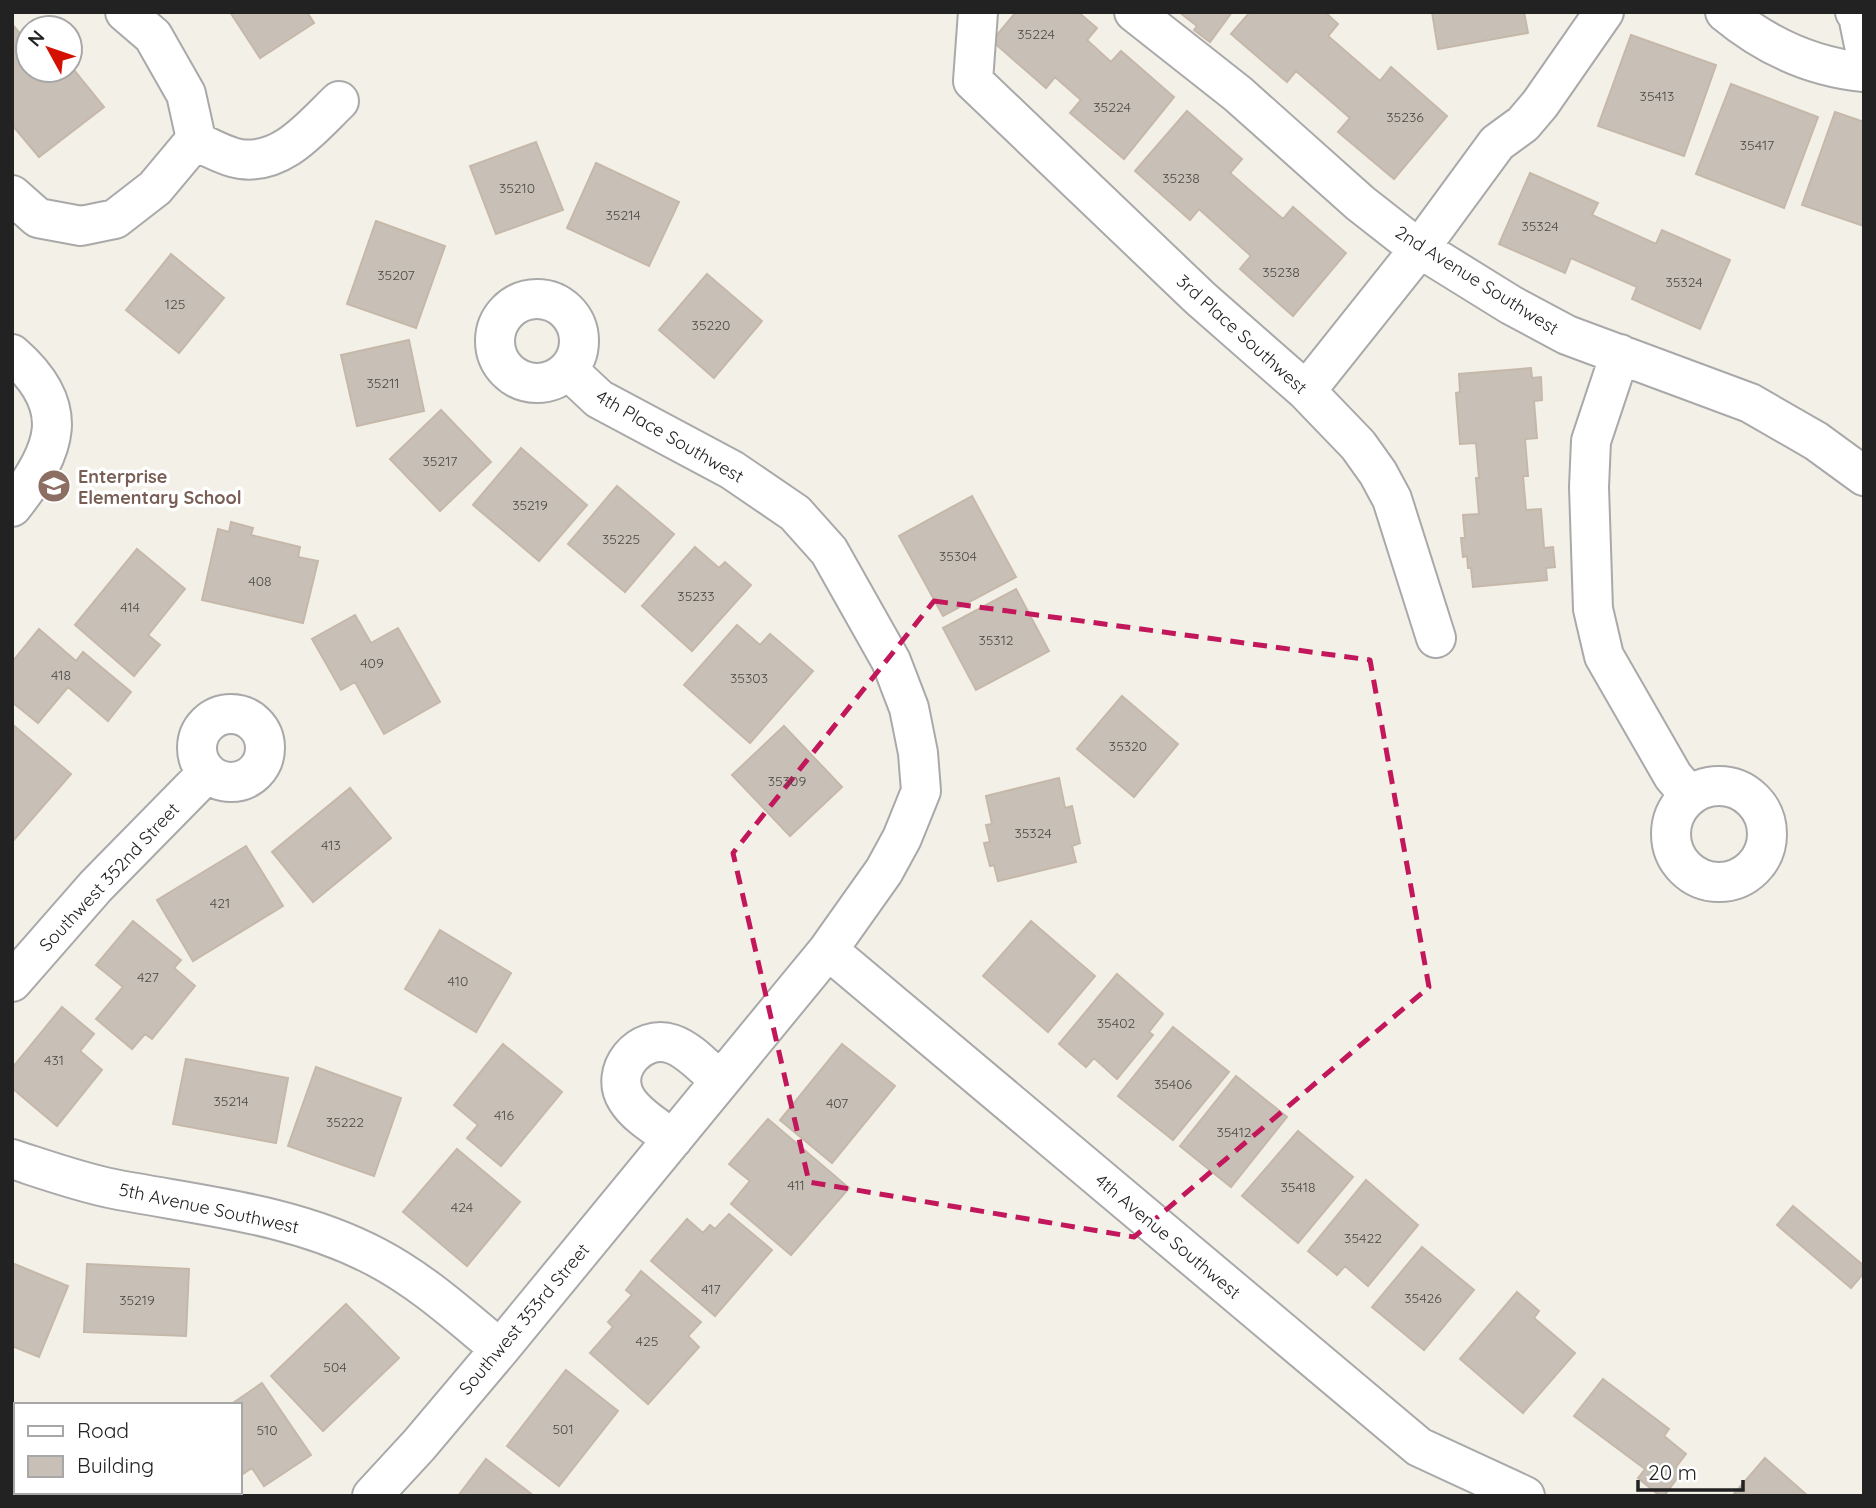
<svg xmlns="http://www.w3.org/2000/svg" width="1876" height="1508" viewBox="0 0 1876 1508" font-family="Quicksand,sans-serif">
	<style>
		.building { fill: #c8c0b7; stroke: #c6b8a9; stroke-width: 2 }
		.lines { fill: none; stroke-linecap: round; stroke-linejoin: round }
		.minor-casing { stroke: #a9a9a9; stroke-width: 42 }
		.minor { stroke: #fff; stroke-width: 38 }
		.marked { fill: none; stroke: #c2185b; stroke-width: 5; stroke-dasharray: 14 9; stroke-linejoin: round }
		.labels { text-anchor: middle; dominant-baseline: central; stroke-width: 7; stroke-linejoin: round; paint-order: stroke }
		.number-label { font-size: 14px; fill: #4c4a47 }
		.street-label { font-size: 18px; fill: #222; stroke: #fff }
		.education-label { font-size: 18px; font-weight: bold; fill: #785e54; stroke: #fff; text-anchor: start }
	</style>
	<rect width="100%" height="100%" fill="#f3f0e8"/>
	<path class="building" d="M230,12H307L314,23L260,58Z
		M1016,12H1078L1097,28L1087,40L1111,62L1121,51L1174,97L1124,159L1070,113L1081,100L1055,77L1046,88L992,41Z
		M1179,12H1232L1210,42L1194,30L1197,26Z
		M1250,12H1325L1338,24L1328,36L1380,81L1391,67L1447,116L1394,179L1338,132L1350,118L1296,71L1287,82L1231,34Z
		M1432,12H1524L1528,33L1438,49Z
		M12,24L28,43V70H70V65L104,107L39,157L12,125Z
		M1631,35L1716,65L1684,156L1598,126Z
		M1731,84L1818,117L1784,208L1696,174Z
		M1187,111L1242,159L1230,173L1283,219L1293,207L1346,253L1293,316L1240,269L1251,256L1199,209L1190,220L1135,171Z
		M1835,112L1864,122V226L1802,205Z
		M536,142L563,210L496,234L470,166Z
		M596,163L679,202L649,266L567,228Z
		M1530,173L1598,203L1592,215L1656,244L1662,230L1730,260L1700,329L1632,299L1637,287L1571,258L1565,273L1499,244Z
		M376,221L445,246L416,328L347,304Z
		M171,254L224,298L179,353L126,310Z
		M707,274L762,321L714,378L659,330Z
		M409,340L424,411L357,426L341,355Z
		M1531,368L1532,378L1541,377L1542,400L1534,401L1537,438L1525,439L1528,476H1523L1526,510L1541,509L1544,548L1553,547L1555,567L1546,568L1547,580L1473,587L1471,568H1468L1467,556L1463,557L1461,538H1465L1463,515L1479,514L1476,478H1479L1476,443L1460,444L1456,393L1460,392L1459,374Z
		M441,410L491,462L440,511L390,459Z
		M521,448L587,505L539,561L473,505Z
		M617,486L674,534L625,592L568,544Z
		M972,496L1016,577L943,616L899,536Z
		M231,522L253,528L251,535L300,547L298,557L318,561L303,623L202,600L218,529L229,532Z
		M695,547L719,568L725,562L751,585L692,651L642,606Z
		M137,549L185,589L148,635L160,645L134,676L75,625Z
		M1016,589L1049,651L976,690L943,628Z
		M355,615L371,643L398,628L440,702L384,734L355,682L341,690L312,639Z
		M737,625L760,645L770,634L813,671L750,743L684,685Z
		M39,629L76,661L83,652L131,692L108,721L68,687L38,723L12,702V662Z
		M1122,696L1178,744L1134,797L1077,749Z
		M12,724L71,774L12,842Z
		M784,726L842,787L790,836L732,775Z
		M1059,778L1065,808L1072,806L1080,843L1072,846L1076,862L998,881L994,865L990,866L984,843L990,842L986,825L992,824L986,796Z
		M350,788L391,838L313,902L272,852Z
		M246,846L283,906L193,961L157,900Z
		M133,921L181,960L174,968L195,986L152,1039L145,1034L132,1049L96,1019L123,987L96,965Z
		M1031,921L1095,976L1048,1032L983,976Z
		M440,930L511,973L476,1032L405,989Z
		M1117,974L1163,1014L1149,1032L1153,1035L1117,1079L1094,1058L1086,1067L1059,1044Z
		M62,1007L94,1034L80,1051L102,1070L57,1126L12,1088V1068Z
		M1173,1027L1229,1072L1173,1140L1118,1096Z
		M503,1044L562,1092L501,1166L467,1138L478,1125L454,1105Z
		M842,1044L895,1086L832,1163L780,1120Z
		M186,1059L288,1078L276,1143L173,1124Z
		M316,1067L401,1098L374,1176L288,1146Z
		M1236,1076L1287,1117L1231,1187L1180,1146Z
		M768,1119L849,1188L791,1255L731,1204L750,1181L729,1164Z
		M1298,1131L1353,1177L1298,1243L1242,1196Z
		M457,1149L520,1202L467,1266L403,1212Z
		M1366,1180L1418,1225L1368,1286L1345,1266L1337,1275L1308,1251Z
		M1793,1206L1864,1266V1273L1851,1288L1777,1225Z
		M729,1214L772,1250L715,1316L651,1261L687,1219L703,1233L710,1225L715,1229Z
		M1422,1247L1474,1290L1424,1350L1372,1307Z
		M12,1263L68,1286L39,1357L12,1346Z
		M87,1264L189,1269L186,1336L84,1332Z
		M641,1271L701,1322L688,1336L699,1347L648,1404L590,1353L613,1327L608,1322L632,1295L626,1290Z
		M1517,1292L1539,1311L1534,1318L1575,1353L1523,1413L1460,1359Z
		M346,1304L399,1358L323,1431L271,1376Z
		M566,1370L618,1411L559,1486L507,1446Z
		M1603,1379L1669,1429L1664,1436L1686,1454L1676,1467L1682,1472L1664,1496H1660L1638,1478L1645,1469L1574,1416Z
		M262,1383L311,1455L264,1486L252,1468L240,1476V1405H230Z
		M1765,1458L1808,1496L1733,1495Z
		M486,1459L534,1496H458Z
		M12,1474H16V1492H83V1496H12Z
		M113,1492H205L207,1496H104Z"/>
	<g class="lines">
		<defs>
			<path id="minor" d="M978,12L973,81L1200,298L1306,391L1358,445L1378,473L1392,499L1436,638
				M1134,12L1238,94L1360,203L1411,243L1511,305L1567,335L1750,403L1816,441L1864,476
				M1725,12C1766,46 1811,67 1864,72
				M1855,12L1858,16L1864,45
				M194,141C208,146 225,157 240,159C282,165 311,128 339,101
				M12,195L38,218L81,226L115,219L155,188L196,139L186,94L153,36L125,12
				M495 341a42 42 0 1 1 84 0a42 42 0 1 1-84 0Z
				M12,354C73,407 57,450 12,507
				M1620,354L1591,441L1589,487L1593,609L1604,656L1673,776L1689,795
				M1306,391L1420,248L1497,143L1523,124L1540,104L1604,12
				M197 748a34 34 0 1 1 68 0a34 34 0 1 1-68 0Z
				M1671 834a48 48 0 1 1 96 0a48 48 0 1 1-96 0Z
				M828,950L1419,1447L1525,1496
				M12,982L96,886L207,773
				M673,1139C658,1128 637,1116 627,1100C608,1071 640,1033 672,1044C690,1050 706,1069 720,1081
				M12,1159C46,1170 79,1182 114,1189C203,1206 295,1214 376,1257C422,1281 460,1316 500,1349
				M372,1496L419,1445L500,1349L828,950L884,871L902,838L921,791L918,753L909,708L891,661L829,551L795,513L732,470L599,399L568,370"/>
		</defs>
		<use href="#minor" class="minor-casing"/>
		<use href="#minor" class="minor"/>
	</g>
	<path class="marked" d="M934,601L1370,660L1429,987L1134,1237L809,1182L733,853Z"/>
	<defs>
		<symbol id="school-disc" viewBox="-11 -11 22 22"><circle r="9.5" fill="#8d6e63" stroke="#fff"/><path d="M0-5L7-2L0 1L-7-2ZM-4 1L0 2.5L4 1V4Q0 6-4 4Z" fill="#fff"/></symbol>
	</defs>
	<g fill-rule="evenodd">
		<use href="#school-disc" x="35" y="467" width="38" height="38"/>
	</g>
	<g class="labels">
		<g class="number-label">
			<text x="1036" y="34">35224</text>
			<text x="1657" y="96">35413</text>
			<text x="1112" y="107">35224</text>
			<text x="1405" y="117">35236</text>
			<text x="1757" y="145">35417</text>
			<text x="1181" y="178">35238</text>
			<text x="517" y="188">35210</text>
			<text x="623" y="215">35214</text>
			<text x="1540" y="226">35324</text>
			<text x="1281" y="272">35238</text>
			<text x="396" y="275">35207</text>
			<text x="1684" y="282">35324</text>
			<text x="175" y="304">125</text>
			<text x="711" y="325">35220</text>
			<text x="383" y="383">35211</text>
			<text x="440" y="461">35217</text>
			<text x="530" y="505">35219</text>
			<text x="621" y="539">35225</text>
			<text x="958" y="556">35304</text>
			<text x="260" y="581">408</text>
			<text x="696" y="596">35233</text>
			<text x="130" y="607">414</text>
			<text x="996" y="640">35312</text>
			<text x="372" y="663">409</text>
			<text x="61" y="675">418</text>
			<text x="749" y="678">35303</text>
			<text x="1128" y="746">35320</text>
			<text x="787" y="781">35309</text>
			<text x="1033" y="833">35324</text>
			<text x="331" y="845">413</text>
			<text x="220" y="903">421</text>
			<text x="148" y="977">427</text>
			<text x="458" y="981">410</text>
			<text x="1116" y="1023">35402</text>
			<text x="54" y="1060">431</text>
			<text x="1173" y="1084">35406</text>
			<text x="231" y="1101">35214</text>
			<text x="837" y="1103">407</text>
			<text x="504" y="1115">416</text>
			<text x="345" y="1122">35222</text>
			<text x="1234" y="1132">35412</text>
			<text x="796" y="1185">411</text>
			<text x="1298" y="1187">35418</text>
			<text x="462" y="1207">424</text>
			<text x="1363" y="1238">35422</text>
			<text x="711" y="1289">417</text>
			<text x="1423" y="1298">35426</text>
			<text x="137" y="1300">35219</text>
			<text x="647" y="1341">425</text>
			<text x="335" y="1367">504</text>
			<text x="563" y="1429">501</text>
			<text x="267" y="1430">510</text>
		</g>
		<g class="street-label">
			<text transform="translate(1477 280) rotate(32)">2nd Avenue Southwest</text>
			<text transform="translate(1242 334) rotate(42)">3rd Place Southwest</text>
			<text transform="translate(670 436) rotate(30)">4th Place Southwest</text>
			<text transform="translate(109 877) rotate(-47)">Southwest 352nd Street</text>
			<text transform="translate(209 1208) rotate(12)">5th Avenue Southwest</text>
			<text transform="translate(1168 1236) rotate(40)">4th Avenue Southwest</text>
			<text transform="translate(524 1319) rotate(-50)">Southwest 353rd Street</text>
		</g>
		<g class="education-label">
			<text x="78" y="476">Enterprise<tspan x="78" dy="21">Elementary School</tspan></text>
		</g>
	</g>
	<rect width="1876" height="1508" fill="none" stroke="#222222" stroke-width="28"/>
	<rect x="14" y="1403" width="228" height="91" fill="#ffffff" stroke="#a7a7a7" stroke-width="2"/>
	<rect x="28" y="1426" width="35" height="10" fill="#ffffff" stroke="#a7a7a7" stroke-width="2"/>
	<text x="77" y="1438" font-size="21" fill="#222222">Road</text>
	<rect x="28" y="1456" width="35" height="21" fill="#c8c0b7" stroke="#a7a7a7" stroke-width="2"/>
	<text x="77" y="1473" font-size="21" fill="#222222">Building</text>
	<g transform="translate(49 49) rotate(310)"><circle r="33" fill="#ffffff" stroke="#a7a7a7" stroke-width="2"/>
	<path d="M0-5L12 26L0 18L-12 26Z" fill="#d41100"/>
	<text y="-10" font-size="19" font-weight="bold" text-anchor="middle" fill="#222222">N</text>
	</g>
	<path d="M1638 1480v10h105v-10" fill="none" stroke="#222222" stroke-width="3.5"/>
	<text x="1648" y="1480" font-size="21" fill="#222222" stroke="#ffffff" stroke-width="5" paint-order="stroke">20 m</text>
</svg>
